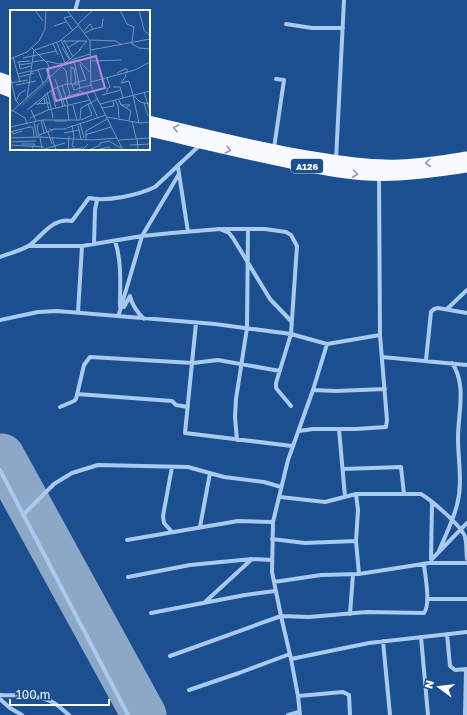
<svg xmlns="http://www.w3.org/2000/svg" width="467" height="715" viewBox="0 0 467 715" font-family="'Golos Text',sans-serif">
	<style>
		.lines { fill: none; stroke-linecap: round; stroke-linejoin: round }
		.runway { stroke: #8da7c7; stroke-width: 45 }
		.minor { stroke: #a9c9ee; stroke-width: 4 }
		.trunk { stroke: #f8faff; stroke-width: 11 }
		.oneway { stroke: #7e9cc1 }
		.labels { text-anchor: middle; dominant-baseline: central; stroke-width: 4; stroke-linejoin: round; paint-order: stroke }
		.shield { fill: #1b4f8f; stroke: #bbcadd; stroke-width: 1 }
		.shield-label { font-size: 9px; font-weight: bold; fill: #fff }
		.inset-river { fill: none; stroke: #3c6290; stroke-width: 2 }
		.inset-road { fill: none; stroke: #7695bc; stroke-width: 1 }
		.view { fill: #b68bdc; fill-opacity: 0.15; stroke: #b68bdc; stroke-width: 2 }
		.inset-edge { fill: none; stroke: #fff; stroke-width: 2 }
	</style>
	<rect width="100%" height="100%" fill="#1b4f8f"/>
	<g class="lines">
		<path class="runway" d="M2,456L144,715"/>
		<path class="minor" d="M75,11L78,0
			M286,24L312,28H343
			M274,148L284,80L276,79
			M336,160L344,0
			M178,167L188,232
			M222,230L229,233L233,238L270,299L291,321
			M115,241C122,262 120,285 120,307
			M94,244L95,210L97,200
			M29,246H82L142,236L172,233L220,229H265L286,232L291,235L297,246L291,334L276,383V388L291,406
			M0,257C9,253 21,251 30,245C43,235 53,217 72,221L89,198C108,202 138,195 155,187L200,145
			M124,307L130,296C132,305 137,312 144,319
			M447,309L467,290
			M78,313L82,246
			M119,314L142,236L179,174
			M0,320L38,312L57,311L215,324L291,334L327,344L380,335
			M196,323L185,433L292,446
			M382,357L467,365
			M426,360L431,312L434,309L438,308L467,313
			M313,390L336,391L385,389
			M77,394L172,401L176,405L188,407
			M60,407L74,401L76,399L84,365L90,357L193,363L218,360L280,371
			M339,429L345,497
			M299,431L313,429H356L386,427L387,420L380,335L379,176
			M237,440L235,417L236,399L247,328L248,229
			M172,467L163,516L164,523L172,532
			M343,469L401,467L404,494
			M0,470L128,715
			M356,494L358,510L356,541L359,574
			M280,497L325,502L356,494H421C431,500 462,526 465,537C467,544 466,552 467,559
			M431,501L432,504L431,559
			M23,515L54,484L72,473L98,465L188,467L224,477L264,482L281,487
			M200,527L210,473
			M272,539L305,543L356,541
			M127,540L238,521L273,522
			M439,551C445,536 453,521 457,505C463,483 458,461 458,438C458,414 467,384 452,363
			M432,559L467,523
			M128,577L190,565L252,559
			M274,582L321,575L359,574L429,563H467
			M427,599H467
			M205,602L252,559L272,560
			M151,613L245,595L275,591
			M350,614L353,574
			M447,634L450,666L455,670L467,669
			M421,637L428,715
			M383,641L390,715
			M170,656L281,616L309,617L367,612L424,613C431,604 425,576 424,564
			M291,659L369,643L467,632
			M189,690L239,673L290,654
			M0,695C17,696 39,694 54,703C59,706 64,711 69,715
			M298,696L343,692L349,695L350,715
			M0,699L10,708L22,715
			M288,715L299,712
			M300,715L298,696L291,659L281,616L272,572L273,522L288,460L313,390L327,344
			M465,715L466,669"/>
		<path class="trunk" d="M0,78L11,82
			M0,88L11,92
			M149,121C203,134 257,148 313,157C337,161 361,165 385,165C413,166 440,161 467,157
			M149,131C197,142 246,154 295,164C318,168 343,174 367,175C400,177 434,172 467,167"/>
	</g>
	<defs><path id="oneway-chevron" d="M-2-3.5L2.5 0L-2 3.5" fill="none" stroke-width="1.6" stroke-linecap="round" stroke-linejoin="round"/></defs>
	<g class="oneway">
		<use href="#oneway-chevron" transform="translate(176 128) rotate(-166)"/>
		<use href="#oneway-chevron" transform="translate(228 150) rotate(14)"/>
		<use href="#oneway-chevron" transform="translate(428 163) rotate(173)"/>
		<use href="#oneway-chevron" transform="translate(355 174) rotate(7)"/>
	</g>
	<g class="labels">
		<rect class="shield" x="291" y="159" width="32" height="14" rx="3"/>
		<g class="shield-label">
			<text x="307" y="166">A126</text>
		</g>
	</g>
	<g transform="translate(10 10)">
		<rect width="140" height="140" fill="#1b4f8f"/>
		<path class="inset-river" d="M12,95L39,70"/>
		<path class="inset-road" d="M25,0L33,11M57,0L80,31L81,76L113,140M110,0L117,14L124,17L122,32M129,0L134,20L140,26M61,6L54,8L63,21M68,14L83,0M44,16L56,12M83,19L92,17L93,9M74,21L80,14L83,19L75,23M51,30L60,49M54,30L63,47M80,30L106,31L112,35M53,31H77M47,33L55,53M121,33L129,38L140,39M43,34L48,45M52,37L59,49M22,38L38,54L39,62L37,69M57,38L69,31M25,40L50,31L69,15M69,40L77,31M81,40L140,29M3,47L10,72M13,48L46,41M0,49L17,42L29,31L35,19L36,0M61,50L80,44M36,51L49,54L68,50L80,62M64,51L70,78M81,51L112,50M7,52L20,51M9,52L10,59L21,56M22,52L35,50M9,55L22,53M52,57L56,61L58,74M60,57L64,58L66,72M61,58V74M28,60L33,73M20,62L35,58M107,63L115,59H117V63M8,64L20,61M115,64L116,66L111,73L119,71L123,85M0,66L6,91L10,95M9,67L24,63M45,69L55,96M81,72L125,60L140,52M0,73L18,70M64,73L76,70L70,54M62,74L64,80L81,75M6,75L26,71M52,75L58,95M103,77H110L113,88M47,78L53,96M41,80L46,98M69,81L77,84L88,108M134,82L140,101M97,83V79L100,77L97,68M35,84L39,100M92,85L111,80M123,85L129,113M58,86L70,83M124,86L130,92L140,94M17,88L24,40M56,88L60,84L57,74M105,90L108,95L109,108M109,90L111,95H120L116,98M6,91L10,83L16,80M40,93L43,108M134,93L138,106M24,94L40,93L37,82M90,94L140,81M27,95L34,88L35,94M57,95L59,111M63,95L67,111M111,95L121,101L119,110M92,98L104,96L103,91M0,99L15,108L17,114M17,100L43,79L56,74H69M21,100L26,111M0,103L71,39M97,107L130,113L140,112M20,108L38,100L80,90M31,110L34,123M33,110L37,122M71,110L82,105L78,94M44,111H57M122,111L126,128M24,112L27,127M70,113L74,128M29,114L27,115L29,126M62,115L64,127L62,136L65,137M68,116L71,129M0,117L32,110H70L71,98L88,89M18,117H23L24,127M43,119H54L96,105M2,121L3,124L12,121M0,122L20,117M38,122L42,134M54,123L70,120M29,125L43,120L39,119M75,125L101,117M30,127L32,140M0,128L29,127L82,130L107,128M42,128L46,140M127,128L128,140M76,130V121L97,109M109,130L140,128M0,132L26,131M11,134H25L22,138M0,135L34,137M120,135L140,134M34,139L55,133M58,139L74,138L78,134M58,140L59,126M79,140L90,135V133L99,131L111,138M86,140L99,137L100,140"/>
		<path class="view" d="M86,46L95,78L46,91L37,59Z"/>
		<rect width="140" height="140" class="inset-edge"/>
	</g>
	<g transform="translate(439 687) rotate(285)" stroke="#1b4f8f" stroke-width="3" paint-order="stroke">
	<path d="M0-3L7 15L0 10L-7 15Z" fill="#ffffff"/>
	<text y="-6" font-size="11" font-weight="bold" text-anchor="middle" fill="#ffffff">N</text>
	</g>
	<path d="M10 699v6h99v-6" fill="none" stroke="#ffffff" stroke-width="2"/>
	<text x="16" y="699" font-size="12" fill="#ffffff" stroke="#1b4f8f" stroke-width="3" paint-order="stroke">100 m</text>
</svg>
